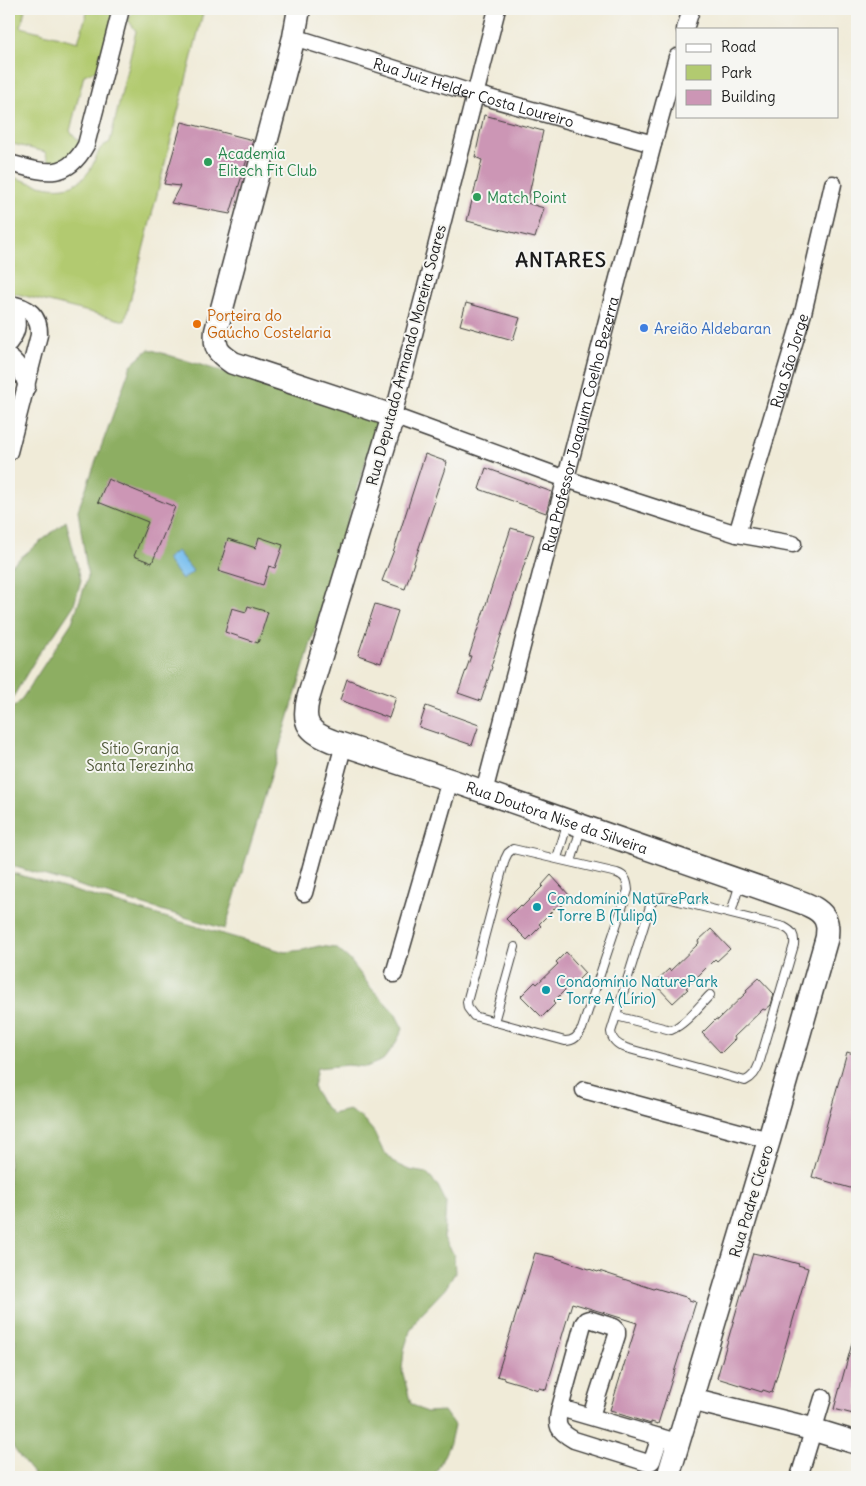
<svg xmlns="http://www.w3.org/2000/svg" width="866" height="1486" viewBox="0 0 866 1486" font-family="Delius,sans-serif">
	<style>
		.green { fill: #b2ca70; stroke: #677346 }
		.forest { fill: #8dae62; stroke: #54653f }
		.water { fill: #76bdee; stroke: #496c85 }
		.building { fill: #cc96b5 }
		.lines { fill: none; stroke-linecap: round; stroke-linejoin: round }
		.lane-casing { stroke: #3c3b38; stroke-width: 10 }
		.street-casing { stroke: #3c3b38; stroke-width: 19 }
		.secondary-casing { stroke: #3c3b38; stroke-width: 25 }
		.lane { stroke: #fff; stroke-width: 8 }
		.street { stroke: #fff; stroke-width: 16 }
		.secondary { stroke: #fff; stroke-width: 22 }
		.leisure-dot { fill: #2e9e5b; stroke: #f6f6f2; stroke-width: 2 }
		.food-dot { fill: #e8710a; stroke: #f6f6f2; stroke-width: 2 }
		.shop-dot { fill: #3f7fe0; stroke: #f6f6f2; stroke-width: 2 }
		.culture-dot { fill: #0f9aa8; stroke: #f6f6f2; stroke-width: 2 }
		.labels { text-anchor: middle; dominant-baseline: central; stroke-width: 4; stroke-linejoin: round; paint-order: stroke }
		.street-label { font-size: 15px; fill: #1c1c1c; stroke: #f6f6f2 }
		.leisure-label { font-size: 15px; fill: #27864d; stroke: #f6f6f2; text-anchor: start }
		.food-label { font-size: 15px; fill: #c56008; stroke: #f6f6f2; text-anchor: start }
		.shop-label { font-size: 15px; fill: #366cbe; stroke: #f6f6f2; text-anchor: start }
		.park-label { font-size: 15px; fill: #505939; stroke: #f6f6f2 }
		.culture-label { font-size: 15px; fill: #0d838f; stroke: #f6f6f2; text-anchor: start }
		.district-label { font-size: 20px; font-weight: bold; letter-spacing: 1px; fill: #1c1c1c; stroke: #f6f6f2 }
	</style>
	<rect width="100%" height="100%" fill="#f6f6f2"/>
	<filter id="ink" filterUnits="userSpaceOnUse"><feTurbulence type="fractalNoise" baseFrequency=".02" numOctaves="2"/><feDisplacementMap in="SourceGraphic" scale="10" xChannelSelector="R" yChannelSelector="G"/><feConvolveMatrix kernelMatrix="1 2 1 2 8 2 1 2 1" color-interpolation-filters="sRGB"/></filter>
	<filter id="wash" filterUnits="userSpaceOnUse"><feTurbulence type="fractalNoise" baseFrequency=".0096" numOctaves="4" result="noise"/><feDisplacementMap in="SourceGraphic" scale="20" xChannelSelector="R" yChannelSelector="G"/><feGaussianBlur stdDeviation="1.12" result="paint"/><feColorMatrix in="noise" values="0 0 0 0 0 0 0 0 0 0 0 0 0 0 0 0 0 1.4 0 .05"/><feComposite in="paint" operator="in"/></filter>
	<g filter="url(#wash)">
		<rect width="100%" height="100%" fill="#f0ebd8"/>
		<path class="green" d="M9,9H25L21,27L78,42L88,9H115L99,69L84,75L70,131L80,142C73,154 64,162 50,165L45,152L9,143Z
			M134,9H204L125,321L9,292V176C37,184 70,200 90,170C94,163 97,154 100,149C102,146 107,144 110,142L136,31L128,20Z"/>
		<path class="forest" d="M149,349L378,420L225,929L9,865V712L21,700L72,622L88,577L78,510L131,365Z
			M66,521L81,580L74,605L54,635L41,650L13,697L9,701V567Z
			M9,872L285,952L303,950L319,946L336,948L350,960L371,988L395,1013L403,1029L394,1046L383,1060L366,1067L348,1065L317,1068L313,1087L321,1102L332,1114L349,1110L363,1119L374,1132L382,1149L394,1163L409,1170L426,1173L438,1186L446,1202L444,1238L454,1255L455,1273L445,1289L419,1316L410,1331L404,1350L402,1370L411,1404L426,1412L444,1411L454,1425L450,1443L434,1477H36L22,1460L9,1441V1372L16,1340L9,1337Z"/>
		<path class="water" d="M177,551L193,571L182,580L166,559Z"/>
		<g id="blocks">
			<path class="building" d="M484,115L543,131L527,203L544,208L535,238L467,221L482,160L475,157Z
				M182,122L253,140L230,214L171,203L180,186L164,184Z
				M466,303L520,318L513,340L460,325Z
				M425,454L447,462L434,500L435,501L424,533L405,589L382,581L394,550Z
				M486,468L552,492L546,513L479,489Z
				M108,479L175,507L152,563L134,556L148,522L98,502Z
				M511,528L534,535L491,666L492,667L481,701L458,693L471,656H469Z
				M259,537L283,545L275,568L269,566L263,585L218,571L228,539L256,548Z
				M375,604L398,611L381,663L358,655Z
				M248,606L268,612L258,643L225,632L232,608L246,612Z
				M347,679L396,697L389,718L340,700Z
				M426,706L479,725L472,745L419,727Z
				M551,875L570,896L559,908L557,906L539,924L541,926L527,940L506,919L520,905L522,907L543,886L542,885Z
				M711,929L730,949L717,961L715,959L686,988L688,989L673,1003L654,983L669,969L670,971L699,943L698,941Z
				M566,952L585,973L573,985L572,983L553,1002L555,1004L542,1017L521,996L535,982L537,984L558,964L556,962Z
				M759,978L774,994L771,1005L765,1010L763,1009L734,1037L735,1039L721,1053L702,1033L716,1019L718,1020L747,992L746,990Z
				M847,1052L857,1055V1190L812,1177Z
				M535,1253L554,1257L598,1272L599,1271L654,1289L655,1288L689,1298V1300L696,1302L658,1424L651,1422V1424L616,1413L617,1412L610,1410L637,1323L605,1313L572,1303L546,1390L539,1388L538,1390L521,1384L504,1379V1378L497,1376Z
				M753,1253L762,1255V1254L799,1264L798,1265L808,1268L772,1393L763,1390L762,1392L717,1378Z
				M854,1336H857V1415L834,1409Z"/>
		</g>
	</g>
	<g filter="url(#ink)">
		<use href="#blocks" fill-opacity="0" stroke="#3c3b38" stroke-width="1"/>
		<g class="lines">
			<defs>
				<path id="lane" d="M513,849L617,873C626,876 627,881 628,890L582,1029C577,1037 574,1041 565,1041L474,1016L468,1008L467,1002L505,859L508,853Z
					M557,858L568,822
					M571,862L581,828
					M663,897L784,927C792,931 795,935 794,945L759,1064C756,1072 753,1077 745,1081L626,1048C618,1045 612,1041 611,1032L651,903L656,899Z
					M731,913L740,883
					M616,1016L671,1030C686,1024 698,1007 710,995
					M494,1022L515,947
					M540,1476L543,1477"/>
				<g id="street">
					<path d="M497,9L393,416L566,479L677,515L737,534L793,544"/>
					<path d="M685,29L691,10"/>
					<path id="s1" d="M294,37L475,94L653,144"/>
					<path d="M9,163C43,172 66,182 86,145L121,9"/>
					<path d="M9,304C28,306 40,316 39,335L9,452"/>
					<path d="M9,308C21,318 18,332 9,343"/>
					<path d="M9,357C20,365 23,374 27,387"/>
					<path id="s2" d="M737,534L803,313L833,184"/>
					<path id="s3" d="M484,792L653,144L677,57"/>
					<path d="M304,893L344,744"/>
					<path d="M394,974L450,780"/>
					<path d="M584,1090L769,1140"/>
					<path d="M560,1408L670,1440"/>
					<path d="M591,1416L617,1335V1330L614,1327L589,1319L586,1320L583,1324L560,1408C555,1426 558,1431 574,1440L648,1463L652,1461L660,1437"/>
					<path d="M799,1477L823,1398"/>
				</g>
				<g id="secondary">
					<path id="s4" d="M299,9L294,37L216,331C214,349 218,353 233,363L393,416L308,699C302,724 309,732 332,741L450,780L795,900C807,904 825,910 827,925C828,928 827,933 827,937L769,1140L668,1477"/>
					<path d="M691,1399L808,1428L857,1443"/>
				</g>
			</defs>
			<use href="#lane" class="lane-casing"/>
			<use href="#street" class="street-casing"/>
			<use href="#secondary" class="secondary-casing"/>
			<use href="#lane" class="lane"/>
			<use href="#street" class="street"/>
			<use href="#secondary" class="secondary"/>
		</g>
	</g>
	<g class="leisure-dot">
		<circle cx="208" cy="162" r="5"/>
		<circle cx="477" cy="197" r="5"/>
	</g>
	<circle class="food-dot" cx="197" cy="324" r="5"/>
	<circle class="shop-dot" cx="644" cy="328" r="5"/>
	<g class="culture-dot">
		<circle cx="537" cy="907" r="5"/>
		<circle cx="546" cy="990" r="5"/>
	</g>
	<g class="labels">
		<g class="street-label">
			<text stroke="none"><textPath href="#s1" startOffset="188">Rua Juiz Helder Costa Loureiro</textPath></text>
			<text transform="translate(406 355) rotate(-75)">Rua Deputado Armando Moreira Soares</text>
			<text stroke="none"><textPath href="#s2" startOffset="181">Rua São Jorge</textPath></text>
			<text stroke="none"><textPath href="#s3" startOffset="380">Rua Professor Joaquim Coelho Bezerra</textPath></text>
			<text stroke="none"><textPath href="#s4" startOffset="1129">Rua Doutora Nise da Silveira</textPath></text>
			<text transform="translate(751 1201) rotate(-73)">Rua Padre Cícero</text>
		</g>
		<g class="leisure-label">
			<text x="218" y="153">Academia<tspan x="218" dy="17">Elitech Fit Club</tspan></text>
			<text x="487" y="197">Match Point</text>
		</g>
		<g class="food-label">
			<text x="207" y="315">Porteira do<tspan x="207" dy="17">Gaúcho Costelaria</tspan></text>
		</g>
		<g class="shop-label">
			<text x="654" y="328">Areião Aldebaran</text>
		</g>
		<g class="park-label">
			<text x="140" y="748">Sítio Granja<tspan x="140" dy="17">Santa Terezinha</tspan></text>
		</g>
		<g class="culture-label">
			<text x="547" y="898">Condomínio NaturePark<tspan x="547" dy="17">- Torre B (Tulipa)</tspan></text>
			<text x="556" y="981">Condomínio NaturePark<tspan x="556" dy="17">- Torre A (Lírio)</tspan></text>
		</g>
		<g class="district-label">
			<text x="561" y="259">ANTARES</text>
		</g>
	</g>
	<rect width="866" height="1486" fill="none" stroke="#f6f6f2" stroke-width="30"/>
	<rect x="676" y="28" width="162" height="90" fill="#f6f6f2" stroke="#9f9f9c"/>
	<rect x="686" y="44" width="25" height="8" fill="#ffffff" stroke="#9f9f9c"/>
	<text x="721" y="52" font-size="15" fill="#1c1c1c">Road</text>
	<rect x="686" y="65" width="25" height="15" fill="#b2ca70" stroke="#9f9f9c"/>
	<text x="721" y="78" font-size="15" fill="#1c1c1c">Park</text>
	<rect x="686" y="90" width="25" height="15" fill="#cc96b5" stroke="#9f9f9c"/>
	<text x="721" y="102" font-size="15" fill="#1c1c1c">Building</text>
</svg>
